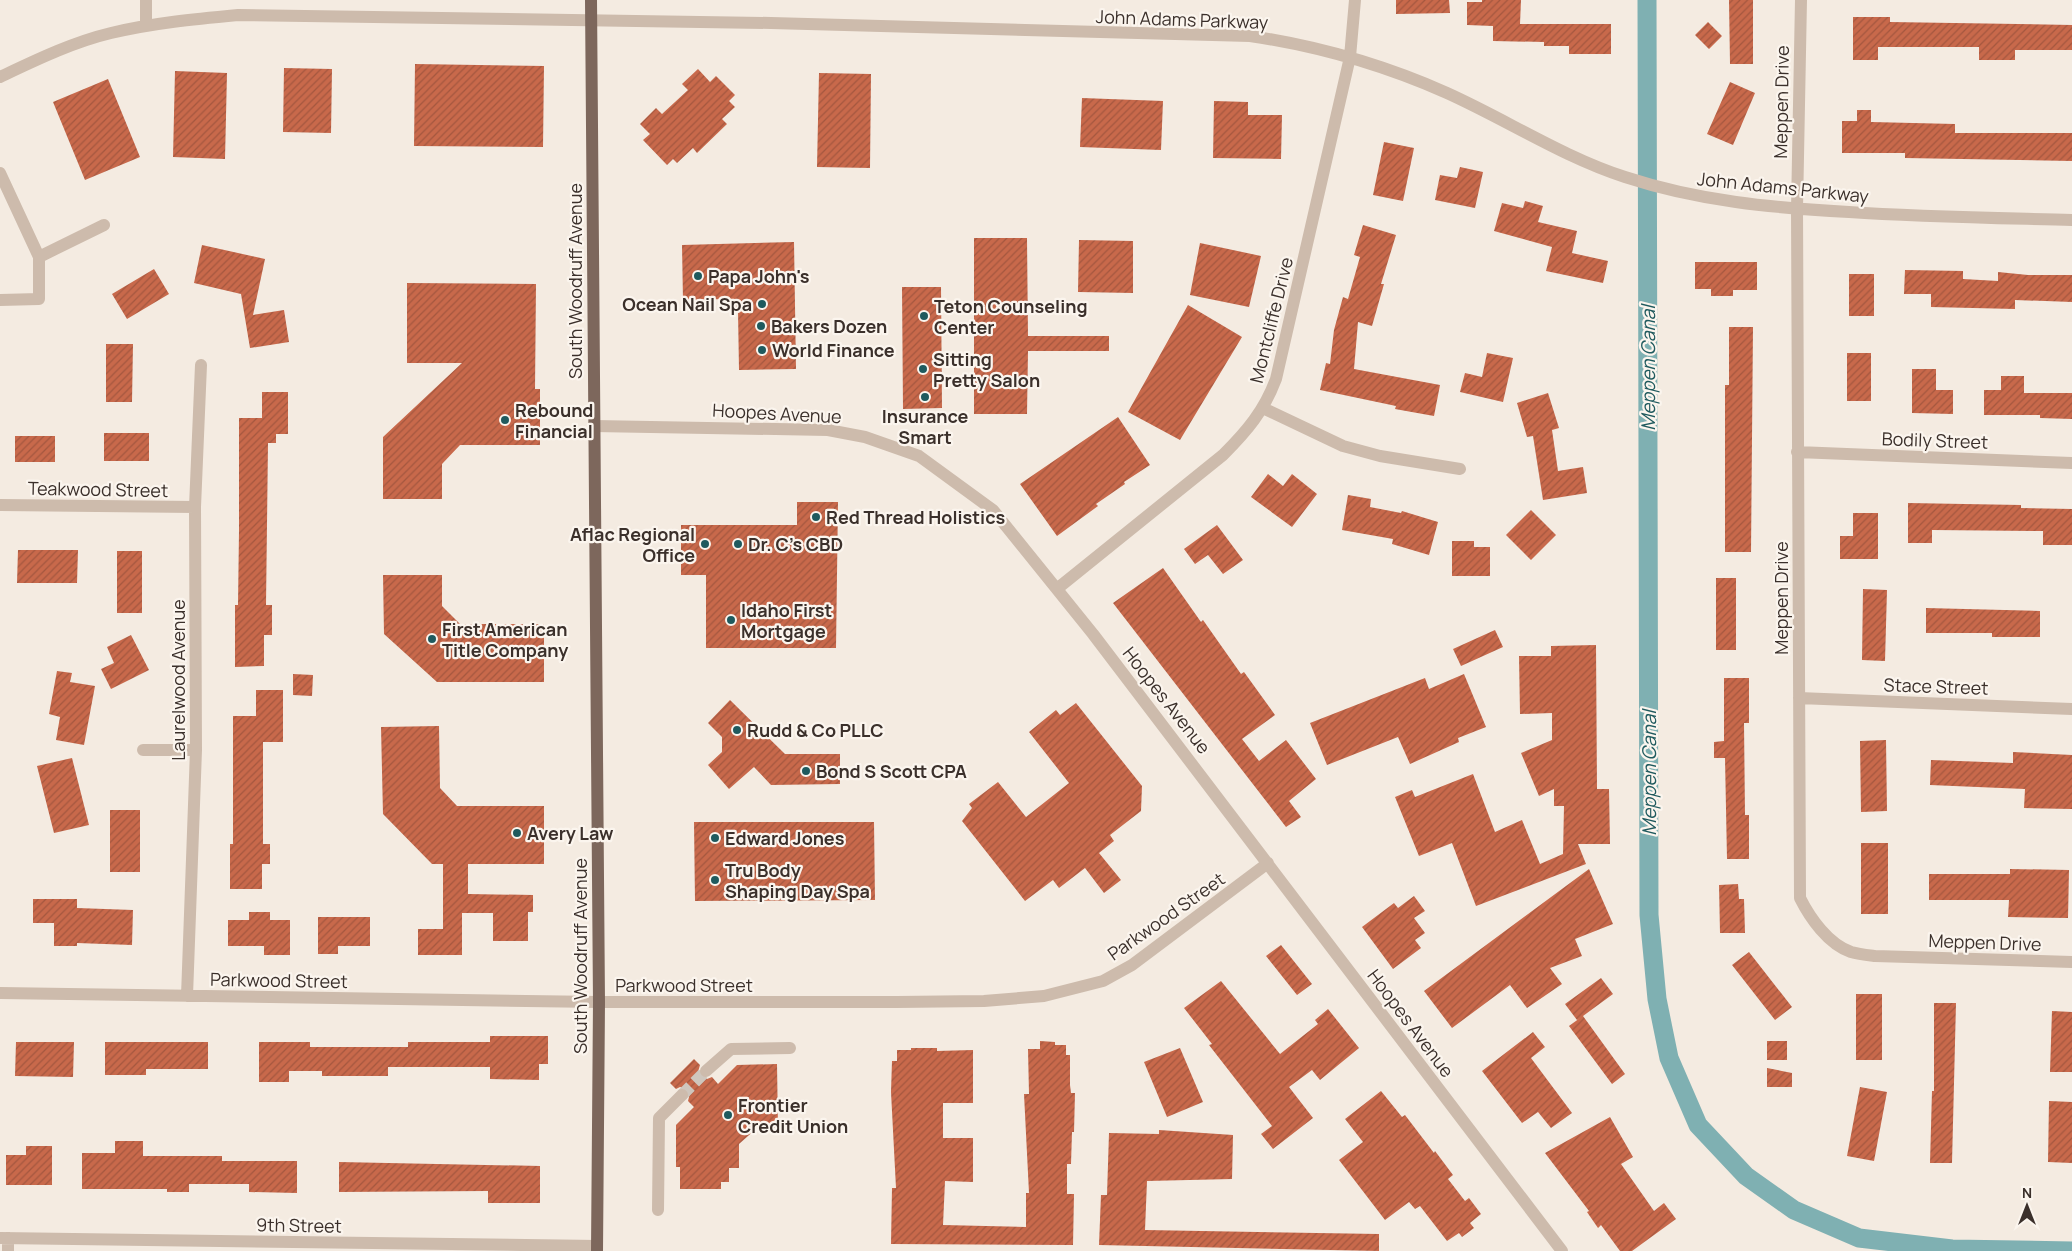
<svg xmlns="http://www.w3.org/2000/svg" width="2072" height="1251" viewBox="0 0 2072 1251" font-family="Manrope,sans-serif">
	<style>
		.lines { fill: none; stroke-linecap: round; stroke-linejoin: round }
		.canal { stroke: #7fb0b2; stroke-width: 19 }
		.building { fill: url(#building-hatch) }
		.minor-tunnel { stroke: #cfc6bd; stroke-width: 12; stroke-dasharray: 12 6; stroke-linecap: butt }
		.minor { stroke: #cdbbac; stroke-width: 12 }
		.major { stroke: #7d675c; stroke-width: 12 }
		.poi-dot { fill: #1f5a5e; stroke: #fbf5ee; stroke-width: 2 }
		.labels { text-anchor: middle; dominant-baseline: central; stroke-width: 4.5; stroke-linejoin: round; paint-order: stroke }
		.street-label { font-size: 18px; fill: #3b302b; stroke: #fbf5ee }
		.poi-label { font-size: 18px; font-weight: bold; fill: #3b302b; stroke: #fbf5ee; text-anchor: start }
		.water-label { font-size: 19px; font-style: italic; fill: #1f5a5e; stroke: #fbf5ee }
	</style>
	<defs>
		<pattern id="building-hatch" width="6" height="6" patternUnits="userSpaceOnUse" patternTransform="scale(1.25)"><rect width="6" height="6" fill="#c8694b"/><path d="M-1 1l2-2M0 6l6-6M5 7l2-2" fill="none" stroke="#a4573f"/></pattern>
	</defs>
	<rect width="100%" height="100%" fill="#f4ebe1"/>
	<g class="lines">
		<path class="canal" d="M1647,0L1649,915L1657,999L1669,1058L1698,1125L1746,1176L1794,1210L1859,1238L1952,1249L2072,1251"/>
	</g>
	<path class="building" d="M1396,0H1449L1450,13L1396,14Z
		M1482,0H1521L1520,24H1611V54H1569V46H1544V42L1493,41V26L1467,25V2H1482Z
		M1729,0H1753V64H1730Z
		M1853,17H1890V22L2072,25V50H2015V60H1979V47H1878V60H1853Z
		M1708,22L1722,36L1709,49L1695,35Z
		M415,64L544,66L543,147L414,146Z
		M284,68L332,69L331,133L283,132Z
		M698,69L710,82L716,76L735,95L729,101L735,107L722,119L727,124L697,153L693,148L677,163L673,159L667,165L643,140L650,134L640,124L656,108L662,114L688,90L682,84Z
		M175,71L227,73L225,159L173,157Z
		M819,73L871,74L870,168L817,167Z
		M108,79L140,157L85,180L53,102Z
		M1730,82L1755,93L1733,145L1707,134Z
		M1082,98L1163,101L1161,150L1080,147Z
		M1214,101L1248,102V115H1282L1281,159L1213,158Z
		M1857,110H1871V122L1955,124V133H2072V161L1905,158V153H1842V121H1857Z
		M1384,142L1414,148L1403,201L1373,195Z
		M1460,167L1483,172L1475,208L1435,200L1440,175L1457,178Z
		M1525,201L1543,206L1538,222L1577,231L1572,253L1608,261L1603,283L1546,271L1552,247L1494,231L1502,203L1523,208Z
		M1363,225L1396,235L1381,284H1384L1372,326L1358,322L1354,369L1440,385L1434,416L1395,409L1396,406L1320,390L1326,363L1330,364L1334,330L1343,297L1348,299L1360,257L1354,255Z
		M974,238H1027L1028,336H1109V351H1028L1027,414H974Z
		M1079,240L1133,241V293L1078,292Z
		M794,242L796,369L739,370L738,311L727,299L683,300L682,245Z
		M1200,243L1261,256L1249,307L1190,295Z
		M202,245L265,259L253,315L284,310L289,342L250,348L241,294L194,283Z
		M1695,262H1757V290H1733V296H1711V289H1695Z
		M154,269L169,294L127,319L112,294Z
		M1905,270L1963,271V279L1998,281V272L2028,275H2072V302L2015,300V309L1931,307V294H1904Z
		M1849,274H1874V316H1849Z
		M407,283L536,284L535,389H540V445H460L442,464V499H383V437L462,363H407Z
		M902,287H941L942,408L903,409Z
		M1188,305L1242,337L1180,440L1128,412Z
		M1729,327H1753L1751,552H1725V385H1729Z
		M106,344H133L132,402H106Z
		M1487,353L1513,358L1503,402L1460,392L1465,373L1482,377Z
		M1847,353H1871V401H1847Z
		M1912,369H1936V390H1953V414L1912,413Z
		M2001,376H2024V393H2072V419L2040,418V415H1984V390H2001Z
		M262,392H288V434H276V443H268L266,605H272V635H264V666L235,667V605H238L239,531V418H262Z
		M1548,393L1559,428L1552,430L1558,471L1583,467L1587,493L1543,500L1533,436L1527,437L1517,403Z
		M1118,417L1150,465L1124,482L1125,484L1096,504L1098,506L1057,536L1020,484Z
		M104,433H149V461H104Z
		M15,436H55V462H15Z
		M1268,474L1283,486L1292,474L1317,494L1292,527L1251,497Z
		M1348,495L1371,499L1370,507L1401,513L1402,511L1438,522L1429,555L1392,544L1393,539L1342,530Z
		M797,502H838L836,648H706V575H681V525H797Z
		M1908,503L2021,505V508L2072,509V545H2043V531L1932,530V543H1908Z
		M1531,510L1556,535L1531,560L1506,535Z
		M1853,513H1878V559H1840V536H1853Z
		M1217,525L1243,560L1223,574L1208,555L1195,564L1184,549Z
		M1452,541H1474V547H1490V576H1452Z
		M18,550H78L77,583H17Z
		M117,551H142V613H117Z
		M1163,568L1201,622L1203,620L1241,674L1244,672L1275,715L1242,739L1259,761L1286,740L1316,779L1289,801L1301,817L1286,827L1113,603Z
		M383,575H442V606L460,624H544V682H437L384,634Z
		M1716,578H1736V650H1716Z
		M1863,589L1887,590L1885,661L1862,660Z
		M1926,608L2040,611V637H1992V633H1926Z
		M1495,630L1503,647L1461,666L1453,649Z
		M131,635L149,670L111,689L101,669L114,663L107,647Z
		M1596,645L1597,789H1609L1610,844H1578L1586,864L1476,906L1452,843L1419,856L1395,797L1412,790L1415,797L1473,774L1495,832L1522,820L1540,864L1563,854L1564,806H1554V789L1539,796L1521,753L1552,740V713L1520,714L1519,656H1551V646Z
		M57,671L72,673L70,682L95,686L84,745L56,740L60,717L49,714Z
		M293,674L313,675L312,696L293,695Z
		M1464,674L1486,727L1458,738L1459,742L1410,764L1398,737L1327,765L1310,723L1425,678L1429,689Z
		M1724,678H1749V723H1744L1745,815H1749V859H1727L1725,758H1714V742L1724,741Z
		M256,690H283V742H263V844H270V864H262V889H230V844H233V716H256Z
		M730,700L785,754H840V784L771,785L754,767L729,789L708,765L722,752V737L708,723Z
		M1076,703L1142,786L1141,811L1110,835L1114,841L1099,853L1121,880L1104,893L1085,868L1059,888L1053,880L1025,901L962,821L972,808L969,804L998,782L1026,817L1069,783L1029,732L1056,710L1060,715Z
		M439,726L440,788L457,806H544V864H468V894L533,895V912H528V941H493V913H462V955H418V929H443V864H432L383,814L381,727Z
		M1886,740L1887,811L1861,812L1860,741Z
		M2013,752L2072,755V809L2024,808L2025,789L1930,785L1931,760L2013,763Z
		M72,758L89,825L54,833L37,766Z
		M110,810H140V872H110Z
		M694,822H874L875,900L695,901Z
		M1861,843H1888V914H1861Z
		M1589,869L1613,924L1575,939L1582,956L1550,968L1562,984L1527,1008L1510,985L1452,1028L1424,991Z
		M2010,869L2069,870L2068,918L2008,917L2009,900H1929V874H2010Z
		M1738,884L1739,899H1744L1745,933H1720L1719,885Z
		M1414,896L1425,911L1414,918L1425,933L1415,940L1421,948L1393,969L1362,927L1394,903L1398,908Z
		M33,899H77V908L133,910L132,945L77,943V946H54V923H33Z
		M249,912H270V920H290V955H264V946H228V920H249Z
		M318,917H370V946H338V954H318Z
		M1281,945L1312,984L1297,995L1266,956Z
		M1749,952L1792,1007L1775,1020L1732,965Z
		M1601,978L1613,994L1583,1016L1625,1074L1612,1084L1569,1026L1580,1018L1577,1020L1565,1004Z
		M1221,981L1280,1054L1318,1024L1315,1020L1328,1009L1359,1048L1320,1080L1312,1070L1289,1087L1313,1118L1273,1149L1261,1134L1272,1126L1209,1045L1212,1044L1184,1008Z
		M1856,994H1882V1060H1856Z
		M1934,1003H1956L1952,1163H1930L1932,1091H1934Z
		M2052,1011L2072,1012V1072H2050Z
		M1533,1032L1545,1047L1531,1058L1572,1113L1551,1128L1538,1112L1522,1123L1482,1071Z
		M490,1036H548V1064H539V1080L490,1079V1067H388V1076H322V1071H289V1082H259V1042H310V1047H408V1042H490Z
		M1040,1041L1055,1042V1045H1066V1055H1070V1085L1071,1093H1075L1074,1132H1072L1071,1164H1067V1194H1074L1073,1245L891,1244L892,1188H896L891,1092L892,1061H897V1050H911V1048H937V1051L973,1050V1103H943V1138H973V1182L945,1181L943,1225L1026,1227V1193H1029L1024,1094H1029L1028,1049H1040Z
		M1767,1041H1787V1060H1767Z
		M16,1042H74L73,1077L15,1076Z
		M105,1042H208V1069H146V1075H105Z
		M1180,1048L1203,1102L1167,1117L1144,1062Z
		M694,1059L700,1065L698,1072L700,1077L707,1079L712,1077L718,1084L737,1065L777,1064L778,1128H757L739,1144V1168H729V1182H721V1189H680V1167H676V1125L694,1107L688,1101L690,1093L687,1089L680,1087L676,1089L670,1083Z
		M1767,1068L1792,1073V1087H1767Z
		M1860,1087L1887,1092L1874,1161L1847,1156Z
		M1381,1091L1402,1117L1405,1115L1434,1153L1435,1151L1453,1175L1448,1179L1465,1201L1469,1198L1481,1214L1470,1223L1474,1228L1462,1237L1459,1233L1447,1241L1420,1206L1415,1209L1409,1202L1385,1220L1339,1160L1363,1142L1345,1119Z
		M2049,1101L2072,1102V1163L2048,1162Z
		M1610,1117L1633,1157L1621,1164L1654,1211L1664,1203L1676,1219L1632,1251H1620L1601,1225L1598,1228L1587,1212L1589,1211L1545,1153Z
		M1159,1130L1233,1135L1232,1179L1147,1181L1145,1230L1379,1234V1251L1099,1245L1101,1195H1107L1109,1133L1159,1134Z
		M115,1141H143V1156H222V1161H297V1193L249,1192V1184H189V1192H167V1189H82V1153H115Z
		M26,1146H52V1185H6V1155H26Z
		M339,1162L540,1166V1203H488V1191L339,1192Z"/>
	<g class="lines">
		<path class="minor-tunnel" d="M682,1095L706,1071"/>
		<path class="minor" d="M146,0V26
			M1801,0L1797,209L1800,898C1810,918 1828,944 1851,952C1858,954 1867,955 1875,956L2072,962
			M0,77C36,60 73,42 111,33C153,23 195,19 238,15L771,23L1250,36C1318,46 1384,65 1447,93C1507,120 1563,157 1625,177C1698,201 1773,208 1849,212C1923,217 1998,218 2072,220
			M0,173L39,257V299L0,300
			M39,257L104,225
			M1263,408L1343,446L1380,456L1460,469
			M594,426L828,430L865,437L919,456L993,510L1093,634L1562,1251
			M1797,452L2072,463
			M0,505L195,507
			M1058,588L1223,455C1247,431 1264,411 1276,379L1350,57L1355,0
			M1799,698L2072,709
			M143,750H196
			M0,993L599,1002H897L984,1001L1044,996L1103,981L1132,965L1268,863
			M187,996L196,750L195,507L201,365
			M706,1071L731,1049L790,1048
			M658,1210L659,1118L682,1095
			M0,1238L597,1246
			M8,1238V1251"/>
		<path class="major" d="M591,0L599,1002L597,1251"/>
	</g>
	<g class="poi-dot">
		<circle cx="698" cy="276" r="5"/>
		<circle cx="762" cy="304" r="5"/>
		<circle cx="924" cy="316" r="5"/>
		<circle cx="761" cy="326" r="5"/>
		<circle cx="762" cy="350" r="5"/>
		<circle cx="923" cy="369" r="5"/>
		<circle cx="925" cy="397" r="5"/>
		<circle cx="505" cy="420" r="5"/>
		<circle cx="816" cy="517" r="5"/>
		<circle cx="705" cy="544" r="5"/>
		<circle cx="738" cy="544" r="5"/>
		<circle cx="731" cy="620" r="5"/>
		<circle cx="432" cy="639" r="5"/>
		<circle cx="737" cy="730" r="5"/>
		<circle cx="806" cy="771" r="5"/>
		<circle cx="517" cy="833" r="5"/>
		<circle cx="715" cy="838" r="5"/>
		<circle cx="715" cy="880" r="5"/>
		<circle cx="728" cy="1115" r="5"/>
	</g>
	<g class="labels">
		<g class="street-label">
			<text transform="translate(1182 19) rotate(2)">John Adams Parkway</text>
			<text transform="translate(1781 102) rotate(-89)">Meppen Drive</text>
			<text transform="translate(1783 187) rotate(6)">John Adams Parkway</text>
			<text transform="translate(575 281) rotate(-90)">South Woodruff Avenue</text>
			<text transform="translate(1271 320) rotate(-76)">Montcliffe Drive</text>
			<text transform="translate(777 413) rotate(3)">Hoopes Avenue</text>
			<text transform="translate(1935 440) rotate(2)">Bodily Street</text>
			<text transform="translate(98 489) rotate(1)">Teakwood Street</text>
			<text transform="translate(1781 598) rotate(-90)">Meppen Drive</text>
			<text transform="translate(178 680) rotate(-90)">Laurelwood Avenue</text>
			<text transform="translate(1936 686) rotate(2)">Stace Street</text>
			<text transform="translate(1167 700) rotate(52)">Hoopes Avenue</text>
			<text transform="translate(1166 916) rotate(-35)">Parkwood Street</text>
			<text transform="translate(1985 942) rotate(2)">Meppen Drive</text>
			<text transform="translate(580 956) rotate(-90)">South Woodruff Avenue</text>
			<text transform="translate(279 980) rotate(1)">Parkwood Street</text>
			<text x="684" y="985">Parkwood Street</text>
			<text transform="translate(1411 1023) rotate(53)">Hoopes Avenue</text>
			<text transform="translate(299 1225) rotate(1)">9th Street</text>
		</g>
		<g class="poi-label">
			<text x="708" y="276">Papa John's</text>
			<text x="752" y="304" text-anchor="end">Ocean Nail Spa</text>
			<text x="934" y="306">Teton Counseling<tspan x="934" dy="21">Center</tspan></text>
			<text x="771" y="326">Bakers Dozen</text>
			<text x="772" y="350">World Finance</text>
			<text x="933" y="359">Sitting<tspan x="933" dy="21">Pretty Salon</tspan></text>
			<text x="515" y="410">Rebound<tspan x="515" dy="21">Financial</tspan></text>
			<text x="925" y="416" text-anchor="middle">Insurance<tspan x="925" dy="21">Smart</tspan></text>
			<text x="826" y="517">Red Thread Holistics</text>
			<text x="695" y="534" text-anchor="end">Aflac Regional<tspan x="695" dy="21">Office</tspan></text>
			<text x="748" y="544">Dr. C's CBD</text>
			<text x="741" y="610">Idaho First<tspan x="741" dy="21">Mortgage</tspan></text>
			<text x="442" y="629">First American<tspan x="442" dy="21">Title Company</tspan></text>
			<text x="747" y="730">Rudd &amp; Co PLLC</text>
			<text x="816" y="771">Bond S Scott CPA</text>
			<text x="527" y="833">Avery Law</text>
			<text x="725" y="838">Edward Jones</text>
			<text x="725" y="870">Tru Body<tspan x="725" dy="21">Shaping Day Spa</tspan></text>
			<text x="738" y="1105">Frontier<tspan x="738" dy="21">Credit Union</tspan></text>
		</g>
		<g class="water-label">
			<text transform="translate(1648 368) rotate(-90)">Meppen Canal</text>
			<text transform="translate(1649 773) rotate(-90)">Meppen Canal</text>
		</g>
	</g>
	<g transform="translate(2027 1206)" stroke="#fbf5ee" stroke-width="4" paint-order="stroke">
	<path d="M0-4L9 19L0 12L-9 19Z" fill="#3b302b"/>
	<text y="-8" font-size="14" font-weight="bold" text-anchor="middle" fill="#3b302b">N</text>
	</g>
</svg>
